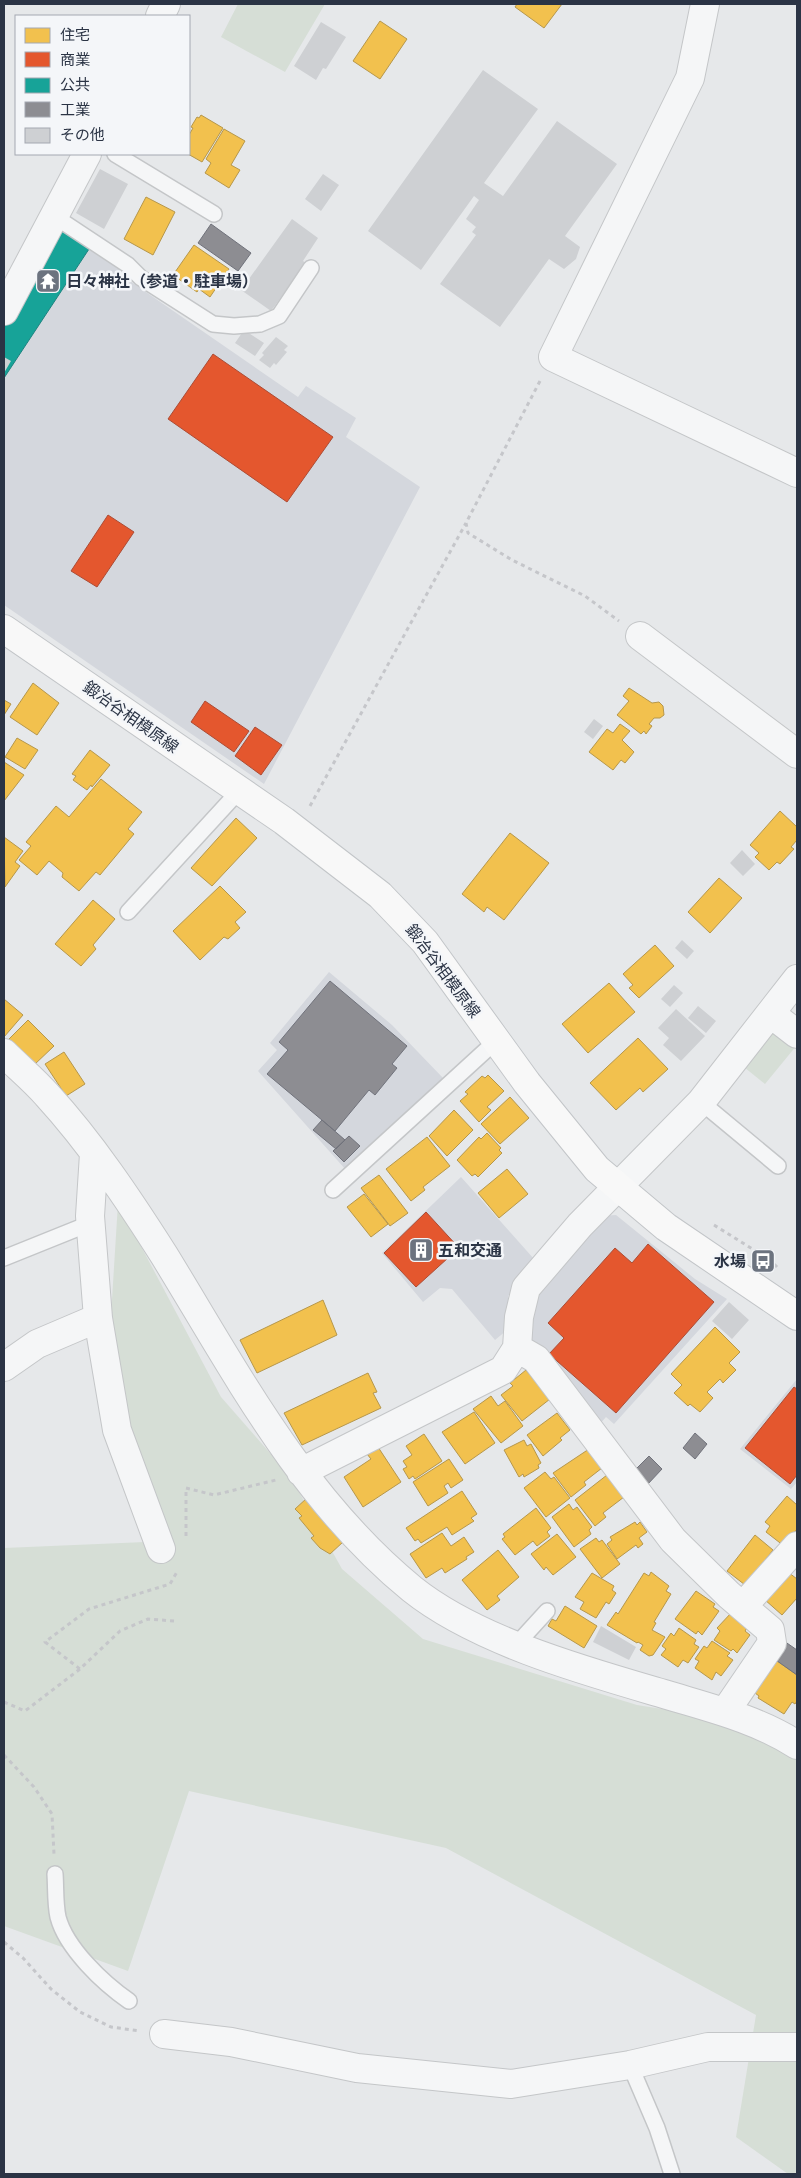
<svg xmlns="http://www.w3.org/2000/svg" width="801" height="2178" viewBox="0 0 801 2178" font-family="Karla,'Noto Sans JP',sans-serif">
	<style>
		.built { fill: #d4d7dd }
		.green { fill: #d6ded6 }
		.homes { fill: #f2c14e; stroke: #b6974b }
		.shops { fill: #e4572e; stroke: #ac4c35 }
		.public { fill: #17a398; stroke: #1d827f }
		.industry { fill: #8d8d92; stroke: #70727b }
		.building { fill: #ced0d3 }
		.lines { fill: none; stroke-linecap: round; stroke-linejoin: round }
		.service-casing { stroke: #c4c6c8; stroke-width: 18 }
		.minor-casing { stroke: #c4c6c8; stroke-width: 30 }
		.primary-casing { stroke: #c2c5c8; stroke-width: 30 }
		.path { stroke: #c5c6ca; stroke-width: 3; stroke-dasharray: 4 4; stroke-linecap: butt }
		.service { stroke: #f5f6f7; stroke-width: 15 }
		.minor { stroke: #f5f6f7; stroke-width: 28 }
		.primary { stroke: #f8f8f8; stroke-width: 28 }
		.labels { text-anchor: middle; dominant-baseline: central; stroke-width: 5; stroke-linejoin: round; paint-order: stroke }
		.poi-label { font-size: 16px; font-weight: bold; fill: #2b3445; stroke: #f4f6f9; text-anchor: start }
		.street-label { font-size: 16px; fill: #2b3445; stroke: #f4f6f9 }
	</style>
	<rect width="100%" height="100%" fill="#e6e8ea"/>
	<path class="built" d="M90,248L122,269L127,279L298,397L306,386L356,418L346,437L420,487L264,784L4,605V378Z
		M329,972L392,1025L443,1078L346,1170L258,1071L277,1050L270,1043Z
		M461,1177L534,1259L508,1296L510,1317L507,1330L495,1340L452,1289L440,1288L423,1302L382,1253Z
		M616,1215L695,1279L727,1299L614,1424L606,1417L598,1426L547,1362L530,1337L536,1298L543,1284L601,1216Z
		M797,1379V1482L791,1489L740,1449Z"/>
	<path class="green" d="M238,4H325L285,72L221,37Z
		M771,1014L797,1045L765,1084L734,1059Z
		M118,1203L221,1397L290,1476L342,1569L423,1639L637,1705L732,1720L797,1760V2174H788L736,2137L756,2015L446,1848L189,1791L128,1971L4,1926V1548L145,1542L106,1396Z"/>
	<path class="homes" d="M517,4H562L544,28L515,7Z
		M380,21L407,39L380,79L353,61Z
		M201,115L223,128L202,162L188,154L189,135L193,128L191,127L197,117L199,118Z
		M224,129L245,141L231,165L240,170L229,188L205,173L211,163L206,159Z
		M146,197L175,212L153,255L124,239Z
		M194,245L229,269L210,297L199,289L197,292L173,275Z
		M33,683L59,703L37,735L10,717Z
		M629,688L652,703L659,702L663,706L664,715L660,718H654L649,724L652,726L646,734L644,731L641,734L617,715L629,701L623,696Z
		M4,700L11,704L4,715Z
		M620,724L630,731L622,740L634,752L625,763L621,760L613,770L589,752L607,729L613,733Z
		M17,738L38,750L25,769L5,757Z
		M90,750L110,765L92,787L91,785L87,790L73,780L76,776L72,774Z
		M4,762L24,775L4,801Z
		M101,779L142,812L128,829L134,834L100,875L96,872L79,891L62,877L63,873L49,861L37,875L19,860L31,846L26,842L56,806L69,817Z
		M780,811L797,827V840L791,847L794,849L780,864L777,862L769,870L755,857L759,853L750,845Z
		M236,818L257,838L212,886L191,868Z
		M510,833L549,863L504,920L487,907L484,912L462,894Z
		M4,837L23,851L15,862L20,866L5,887Z
		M719,878L742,898L710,933L688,912Z
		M220,886L246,912L235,922L240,928L228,939L224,937L200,960L173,931Z
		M93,900L115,919L93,945L96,949L81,966L55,944Z
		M655,945L674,966L639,998L629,988L633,985L623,974Z
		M609,983L635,1012L588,1053L562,1024Z
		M4,999L23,1015L4,1037Z
		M28,1020L54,1046L34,1065L9,1039Z
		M638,1038L668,1069L643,1092L640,1088L616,1110L590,1083Z
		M64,1052L85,1084L66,1096L45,1064Z
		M488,1075L504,1091L487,1107L491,1110L479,1122L460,1101L468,1094L465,1092L482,1076L485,1078Z
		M510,1097L529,1118L500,1144L481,1124Z
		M454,1110L473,1130L447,1156L429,1136Z
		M487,1133L501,1148L499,1150L502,1153L478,1177L475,1174L472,1176L457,1160L479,1137L481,1139Z
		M427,1137L450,1166L423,1187L425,1190L411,1201L386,1169Z
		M507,1169L528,1194L499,1218L478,1193Z
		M379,1175L408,1213L390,1226L361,1188Z
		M364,1194L388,1224L371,1237L347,1207Z
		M323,1300L337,1335L257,1373L240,1340Z
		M715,1327L740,1352L729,1363L736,1370L723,1383L720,1379L707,1392L713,1398L700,1412L690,1404L688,1406L674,1393L682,1385L671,1374Z
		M526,1370L550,1399L522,1421L501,1395L513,1386L510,1383Z
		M368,1373L377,1392L373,1393L381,1408L302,1445L284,1413Z
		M491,1396L498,1406L505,1401L523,1426L501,1443L473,1409Z
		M474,1412L495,1443L465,1464L442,1432Z
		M557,1413L570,1430L560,1438L562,1440L543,1456L527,1435Z
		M424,1434L442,1461L415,1479L413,1476L409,1479L403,1469L407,1467L403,1461L412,1455L406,1446Z
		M524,1440L527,1446L531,1444L541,1463L538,1465L539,1468L524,1477L523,1474L519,1477L504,1450Z
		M378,1447L401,1482L363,1507L344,1477L371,1459L367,1454Z
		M589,1449L602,1468L584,1482L586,1485L571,1497L553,1473Z
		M449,1459L463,1480L451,1488L448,1483L444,1486L448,1493L428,1506L413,1482Z
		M545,1472L551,1479L554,1477L570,1498L546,1517L524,1488Z
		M607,1475L624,1497L603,1513L606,1517L595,1526L575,1500Z
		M462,1491L477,1514L471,1518L474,1521L452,1535L447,1527L421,1543L418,1539L415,1541L406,1528Z
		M787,1496L797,1505V1529L784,1546L766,1532L770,1526L765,1522Z
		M307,1498L343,1542L330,1554L320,1548L311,1538L314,1536L299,1518L302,1516L295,1509Z
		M569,1504L573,1510L577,1507L592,1527L589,1530L591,1534L574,1547L552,1517Z
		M536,1508L551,1528L547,1532L550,1536L537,1546L533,1541L515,1555L502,1539L505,1537L503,1534Z
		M635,1522L637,1525L640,1522L647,1532L639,1538L643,1544L638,1548L636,1545L617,1559L607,1544L612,1540L610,1537Z
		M442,1533L451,1546L464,1537L474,1552L466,1557L467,1559L445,1573L442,1568L426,1578L410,1554Z
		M557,1534L576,1557L553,1575L546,1567L544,1570L531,1554Z
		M755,1535L773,1550L762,1564L765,1567L749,1588L727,1571Z
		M596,1538L599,1542L602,1540L620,1564L602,1578L580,1549Z
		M498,1550L519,1577L497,1596L500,1600L487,1610L462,1580Z
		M651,1572L669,1586L666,1591L671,1594L654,1622L656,1623L652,1630L665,1637L653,1655L649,1656L640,1650L643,1645L638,1642L637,1643L607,1625L616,1612L618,1614L644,1573L649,1576Z
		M788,1572L797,1579V1598L782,1615L764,1599Z
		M592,1573L614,1586L612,1590L616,1593L609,1604L606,1602L596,1618L580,1609L584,1602L575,1597Z
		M696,1591L715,1604L713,1607L719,1611L702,1635L698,1631L696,1634L675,1619Z
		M565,1606L597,1626L584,1648L548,1626L552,1619L556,1621Z
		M732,1612L749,1625L745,1631L750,1635L737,1653L733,1649L731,1651L714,1640L720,1631L717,1628Z
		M679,1628L696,1640L694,1644L699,1647L688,1663L683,1660L678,1667L661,1655L666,1649L662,1646L671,1633L674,1636Z
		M712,1641L730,1653L727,1656L733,1660L721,1676L716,1672L712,1680L695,1668L699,1661L695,1659L704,1646L707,1648Z
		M773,1658L797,1675V1701L795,1704L792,1702L784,1714L758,1698L759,1696L751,1690Z"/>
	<path class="shops" d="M213,354L333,437L287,502L168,419Z
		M108,515L134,532L97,587L71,571Z
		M205,701L249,731L234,752L191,722Z
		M255,727L282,745L261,775L235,756Z
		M426,1212L459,1248L416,1287L384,1253Z
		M648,1244L714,1302L616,1413L549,1354L564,1338L548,1323L615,1248L632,1263Z
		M794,1387L797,1389V1475L790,1484L745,1448Z"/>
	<path class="public" d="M57,227L91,246L4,378V326Z"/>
	<path class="industry" d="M211,224L251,253L238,271L198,243Z
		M330,981L407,1046L392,1064L397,1068L375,1095L369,1090L335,1131L267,1074L288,1050L279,1042Z
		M322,1120L345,1140L336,1149L313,1130Z
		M349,1136L360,1146L344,1162L333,1151Z
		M695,1433L707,1444L695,1459L683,1448Z
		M649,1456L662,1469L647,1485L633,1472Z
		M784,1641L797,1650V1675L773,1658Z"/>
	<path class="building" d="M321,22L346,37L326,69L323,68L316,80L294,66Z
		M483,70L538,109L484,183L503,196L557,121L617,164L565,236L580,247L576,259L564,269L549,259L500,327L440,284L476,235L472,232L476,227L466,219L479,200L474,196L421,270L368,231Z
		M100,169L128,184L104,229L76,213Z
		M323,174L339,185L321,211L305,199Z
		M292,219L318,238L303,261L306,263L271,311L241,290Z
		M244,330L264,343L255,356L235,343Z
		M276,337L288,346L284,350L287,352L276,365L274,363L270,368L259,360L264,355L262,353Z
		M4,357L11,361L4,373Z
		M594,719L603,726L593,739L584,732Z
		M742,850L755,864L743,876L730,863Z
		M682,940L694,951L687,959L675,948Z
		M674,985L683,993L670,1007L661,999Z
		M698,1006L716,1021L706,1033L688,1018Z
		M676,1009L705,1036L681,1061L663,1045L669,1038L658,1028Z
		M729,1302L749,1320L732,1339L712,1321Z
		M601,1626L636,1647L629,1660L593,1642Z"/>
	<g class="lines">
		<defs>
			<path id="service" d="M115,154L214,214
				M54,216L128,265L141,278L213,324L234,326L260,324L279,316L311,268
				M128,912L239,791
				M701,1102L778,1166
				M333,1190L496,1041
				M4,1258L91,1223
				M515,1646L547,1611
				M55,1874C56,1888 55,1903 58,1917C66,1948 103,1983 129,2001
				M630,2065L657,2128L672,2174"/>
			<path id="minor" d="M705,4L690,78L553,357L797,473
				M160,16L166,4
				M4,311L87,154
				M640,636L797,754
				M771,1014L797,1034
				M4,1053C18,1067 34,1080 47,1095C91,1143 129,1200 164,1255C237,1374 302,1499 412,1589C477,1641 585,1671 664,1694C710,1708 757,1719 797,1745
				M94,1154L90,1216L98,1318L117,1430L161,1549
				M517,1348L536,1359L673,1540L729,1595L770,1630L772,1643L725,1712
				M4,1367L37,1344L98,1318
				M301,1472L503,1370L517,1348L519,1317L526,1288L580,1225L701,1102L797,979
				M743,1606L797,1546
				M164,2034L231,2042L357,2068L511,2084L630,2065L708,2047H797"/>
			<path id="primary" d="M4,629L284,821L380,895L425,942L527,1083L597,1169L666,1227L797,1316"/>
		</defs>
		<use href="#service" class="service-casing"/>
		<use href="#minor" class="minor-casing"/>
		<use href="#primary" class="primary-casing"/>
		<path class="path" d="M540,381L466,523L468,533L512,560L585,596L619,621
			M310,806L466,523
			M714,1225L770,1260L779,1269
			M186,1536V1488L214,1495L276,1480
			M174,1621L148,1619L120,1631L80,1669L45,1642L89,1609L170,1584L177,1572
			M4,1702L25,1711L80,1669
			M4,1755L34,1787L52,1814L54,1854
			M4,1942L23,1958L51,1989L80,2012L111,2027L140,2031"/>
		<use href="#service" class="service"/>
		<use href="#minor" class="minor"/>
		<use href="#primary" class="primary"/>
	</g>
	<defs>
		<symbol id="temple-square" viewBox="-11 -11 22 22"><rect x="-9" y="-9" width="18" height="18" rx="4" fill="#6c737f" stroke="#f4f6f9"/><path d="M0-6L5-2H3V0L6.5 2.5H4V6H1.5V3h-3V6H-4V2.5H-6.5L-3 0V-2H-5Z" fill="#fff"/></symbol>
		<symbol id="building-square" viewBox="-11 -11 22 22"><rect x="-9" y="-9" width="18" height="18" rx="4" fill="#6c737f" stroke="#f4f6f9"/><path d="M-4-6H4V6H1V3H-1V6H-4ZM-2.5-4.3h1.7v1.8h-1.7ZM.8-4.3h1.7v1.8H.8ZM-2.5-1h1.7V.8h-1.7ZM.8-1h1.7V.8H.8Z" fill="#fff"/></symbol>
		<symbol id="bus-square" viewBox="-11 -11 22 22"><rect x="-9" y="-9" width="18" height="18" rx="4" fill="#6c737f" stroke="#f4f6f9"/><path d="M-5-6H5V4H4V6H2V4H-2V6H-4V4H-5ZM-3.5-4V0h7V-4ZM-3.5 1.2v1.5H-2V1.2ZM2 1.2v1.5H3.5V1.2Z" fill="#fff"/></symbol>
	</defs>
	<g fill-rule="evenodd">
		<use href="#temple-square" x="34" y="267" width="28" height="28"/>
		<use href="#building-square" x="407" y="1236" width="28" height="28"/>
		<use href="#bus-square" x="749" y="1247" width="28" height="28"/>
	</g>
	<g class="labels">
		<g class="poi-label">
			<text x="66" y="281">日々神社（参道・駐車場）</text>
			<text x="438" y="1250">五和交通</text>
			<text x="746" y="1261" text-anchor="end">水場</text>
		</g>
		<g class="street-label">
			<text transform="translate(131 717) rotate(35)">鍛冶谷相模原線</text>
			<text transform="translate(443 971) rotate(53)">鍛冶谷相模原線</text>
		</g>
	</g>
	<rect width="801" height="2178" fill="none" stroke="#2b3445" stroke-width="10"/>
	<rect x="15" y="15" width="175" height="140" fill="#f4f6f9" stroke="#a4a8b1"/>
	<rect x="25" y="28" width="25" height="15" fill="#f2c14e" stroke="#a4a8b1"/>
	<text x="60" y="40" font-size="15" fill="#2b3445">住宅</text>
	<rect x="25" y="52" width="25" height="15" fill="#e4572e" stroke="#a4a8b1"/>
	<text x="60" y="65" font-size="15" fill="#2b3445">商業</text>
	<rect x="25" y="78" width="25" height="15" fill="#17a398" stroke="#a4a8b1"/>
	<text x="60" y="90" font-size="15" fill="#2b3445">公共</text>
	<rect x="25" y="102" width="25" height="15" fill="#8d8d92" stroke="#a4a8b1"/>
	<text x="60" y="115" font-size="15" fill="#2b3445">工業</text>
	<rect x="25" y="128" width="25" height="15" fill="#ced0d3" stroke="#a4a8b1"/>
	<text x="60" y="140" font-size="15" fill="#2b3445">その他</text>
</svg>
